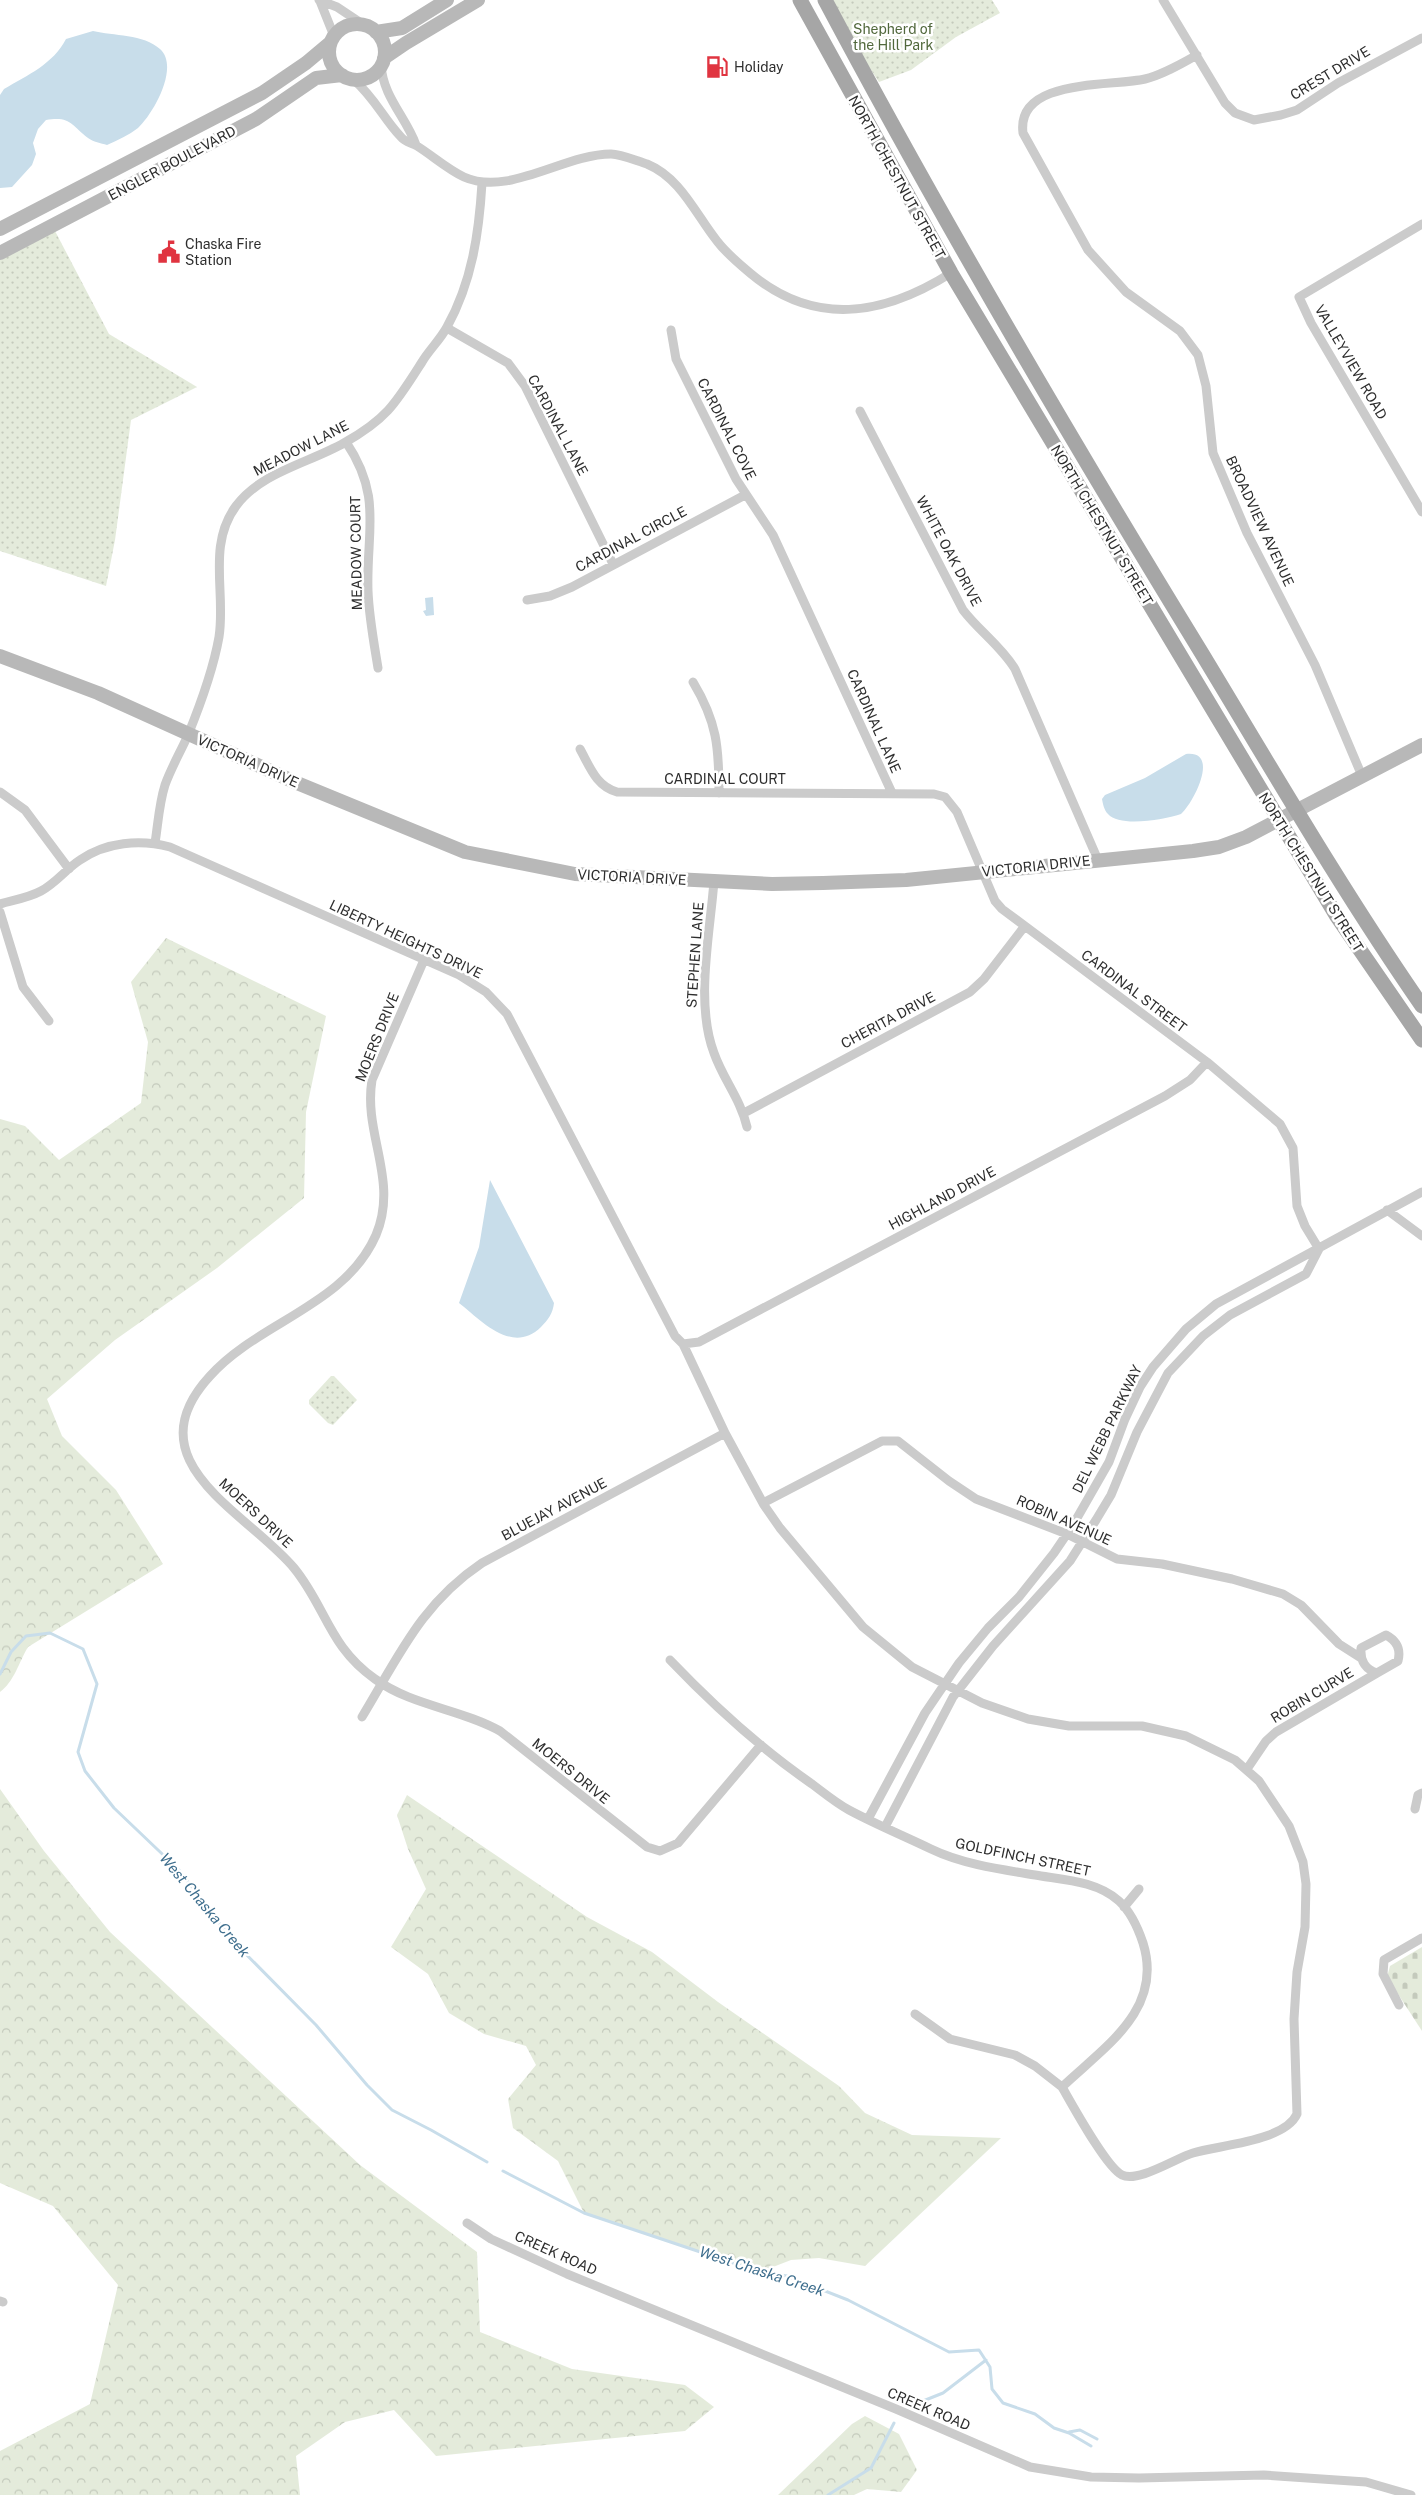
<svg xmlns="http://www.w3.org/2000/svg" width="1422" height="2495" viewBox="0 0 1422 2495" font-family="'Public Sans',sans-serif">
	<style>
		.forest { fill: url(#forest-crowns) }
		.cemetery { fill: url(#cemetery-stones) }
		.park { fill: url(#park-dots) }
		.water { fill: #c8ddea }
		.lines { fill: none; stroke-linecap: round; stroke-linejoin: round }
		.stream { stroke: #c8ddea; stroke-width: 3 }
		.street { stroke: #cbcbcb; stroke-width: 9 }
		.secondary { stroke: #b8b8b8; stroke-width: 14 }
		.primary { stroke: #a6a6a6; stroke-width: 15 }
		.labels { text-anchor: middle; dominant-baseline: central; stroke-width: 5; stroke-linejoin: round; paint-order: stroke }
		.park-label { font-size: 14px; fill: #51683c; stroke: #fff }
		.poi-label { font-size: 14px; fill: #2e2e2e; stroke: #fff; text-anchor: start }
		.street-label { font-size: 14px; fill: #2e2e2e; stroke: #fff }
		.water-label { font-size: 15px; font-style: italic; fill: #3e6e8d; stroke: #fff }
	</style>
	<defs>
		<pattern id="forest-crowns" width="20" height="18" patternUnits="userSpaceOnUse" patternTransform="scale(1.25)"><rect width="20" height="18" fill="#e4ebdb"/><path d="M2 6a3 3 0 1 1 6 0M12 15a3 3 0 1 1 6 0" fill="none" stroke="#c4cabc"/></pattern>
		<pattern id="cemetery-stones" width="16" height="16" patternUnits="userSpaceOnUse" patternTransform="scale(1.25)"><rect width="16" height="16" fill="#e4ebdb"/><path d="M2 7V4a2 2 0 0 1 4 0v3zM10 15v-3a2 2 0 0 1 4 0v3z" fill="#c4cabc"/></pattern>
		<pattern id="park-dots" width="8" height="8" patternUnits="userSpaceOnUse" patternTransform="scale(1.25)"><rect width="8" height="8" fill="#e4ebdb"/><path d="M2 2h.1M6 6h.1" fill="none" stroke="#c4cabc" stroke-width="1.8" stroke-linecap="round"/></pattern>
	</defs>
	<rect width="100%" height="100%" fill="#fff"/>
	<path class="forest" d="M166,938L326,1016L306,1112L304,1198L217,1268L115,1340L47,1399L62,1436L116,1490L163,1564L28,1647C19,1662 14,1682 0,1692V1119L25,1126L59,1160L141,1103L148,1042L131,982Z
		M0,1789L44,1851L110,1932L360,2165L477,2252L480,2332L572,2369L685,2385L714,2407L685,2431L436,2456L394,2410L345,2422L296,2456L300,2495H0V2451L90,2404L118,2285L53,2206L0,2183Z
		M407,1795L587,1917L652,1952L718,2002L839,2086L865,2113L912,2135L1001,2138L865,2266L819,2258L791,2260L760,2272L584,2213L558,2161L513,2128L508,2099L536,2065L526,2046L484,2034L449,2013L428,1974L391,1947L426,1889L408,1849L397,1815Z
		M865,2416L899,2434L917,2470L901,2492L867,2489L854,2495H778L852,2424Z"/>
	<path class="cemetery" d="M1422,1947V2031L1387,1977L1390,1966Z"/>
	<path class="park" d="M831,0H992L1000,13L956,37L911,70L879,82L851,40Z
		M55,231L109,334L197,387L131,420L115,540L106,586L0,551V260Z
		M331,1376H334L357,1400L333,1425L328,1423L309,1404V1400Z"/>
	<path class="water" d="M93,31C113,36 144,34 160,49C180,67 153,114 138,128C129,135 118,140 107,145C101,143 93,142 88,138C71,125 71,116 46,120L38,129L33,143L36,154L32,165L12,187L0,188V95L4,89C28,75 53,64 66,39Z
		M433,597L434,615L426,616L423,611L426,610L425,598Z
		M1186,754C1221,750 1193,804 1181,814C1166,819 1120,828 1108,814C1104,810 1103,804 1102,799L1105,795L1145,778Z
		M490,1180L554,1303C553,1313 548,1320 541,1327C512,1355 482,1321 459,1303L479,1247Z"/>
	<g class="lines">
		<path class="stream" d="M0,1674L11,1652L26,1636L50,1633L83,1649L97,1684L78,1752L85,1771L114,1808L179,1870L233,1941L316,2025L367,2085L392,2110L431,2130L487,2162
			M503,2171L584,2213L760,2272L787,2276L848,2300L949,2352L979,2350L990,2367L992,2389L1003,2403L1035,2414L1054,2428L1069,2433L1091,2446
			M913,2405L943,2393L986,2360
			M1069,2432L1080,2430L1097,2439
			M828,2495L871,2468L894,2423"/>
		<path class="street" d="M319,0L337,7L364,25
			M1163,0L1225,103L1235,113L1254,120L1281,115L1297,110L1338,83L1422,38
			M320,1L334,36
			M1197,55C1181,64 1162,75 1145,79C1110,87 1016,78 1023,133L1088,250L1126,292L1180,331L1198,355L1206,386L1213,453L1247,533L1315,665L1362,776
			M381,65C383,97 406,117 416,145
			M353,79C375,98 383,118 401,137C405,142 412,143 417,146C433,156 447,169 464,177C509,197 564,154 611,154C621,154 637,161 647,164C681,178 696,215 717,241C726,253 738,263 750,273C814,327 883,316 951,273
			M1422,224L1299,297L1311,323L1422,512
			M447,328L508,363L525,386L613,564
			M671,330L676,359L736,479L773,535L892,793
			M860,411L963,610C979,631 1001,646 1015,669L1098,860
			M346,442C383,497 366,531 368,591C369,617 374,643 378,668
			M527,600L550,596L572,587L745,495
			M693,682C717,722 719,747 719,793
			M580,749C590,767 596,786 617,792L934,794L945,797L957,812L995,901L1002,909L1207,1062L1280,1124L1293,1148L1297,1206L1305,1226L1319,1249
			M0,792L25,810L69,869
			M155,843C158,824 159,804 165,785C171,768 181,751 188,735C201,703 213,671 219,637C226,593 207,545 236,506C261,472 309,463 344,443C387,419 396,403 422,362C429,350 440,340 447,327C472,282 479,233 482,183
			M714,881C710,934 695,1003 714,1053C723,1079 741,1100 747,1127
			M0,904C13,900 28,898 41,891C56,883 66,869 80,860C106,842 140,839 170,847L459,975L486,992L507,1014L675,1336L683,1344L725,1433L482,1563C421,1604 399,1656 362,1717
			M0,912L23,987L49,1021
			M424,960L372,1080C363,1134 399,1180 376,1235C345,1306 258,1322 210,1376C131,1462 246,1511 294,1568C326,1607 329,1647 375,1679C412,1706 461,1709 500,1731L647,1847L660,1851L678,1843L761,1745
			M744,1113L970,992L984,979L1024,927
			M1387,1210L1422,1236
			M683,1344L699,1342L1165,1096L1190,1080L1207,1062
			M725,1433L764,1505L780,1528L863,1627L912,1667L982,1703L1028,1719L1069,1726H1142L1186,1736L1235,1760L1259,1781L1289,1826L1303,1862L1306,1884L1305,1927L1297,1972L1294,2019L1297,2114C1285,2141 1220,2145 1193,2153C1176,2158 1138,2183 1122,2175C1106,2167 1073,2106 1062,2087L1035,2066L1015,2055L950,2039L915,2014
			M763,1503L882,1441H898L949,1481L976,1499L1067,1534L1117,1559L1162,1564L1232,1579L1283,1594L1301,1605L1339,1644L1361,1658
			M1386,1635C1397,1641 1401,1649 1398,1661L1377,1673C1365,1669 1360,1661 1361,1648Z
			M670,1660C713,1705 760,1748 812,1784C824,1793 836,1803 849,1810C875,1824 904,1836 931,1849C964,1865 1005,1870 1041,1876C1067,1880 1098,1882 1119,1901C1131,1912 1138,1928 1143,1943C1164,2010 1104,2047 1062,2087
			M1247,1769L1266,1741L1276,1732L1377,1673
			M1415,1809L1418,1795L1422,1793
			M868,1819L925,1713L959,1663L988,1628L1019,1597L1054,1553L1073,1525L1109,1462L1125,1419L1140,1387L1153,1367L1186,1329L1216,1304L1422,1192
			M885,1827L953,1697L993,1646L1070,1561L1096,1520L1111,1495L1137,1432L1168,1373L1203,1336L1230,1315L1306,1274L1319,1249
			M1124,1907L1139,1889
			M1399,2005L1383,1974L1384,1960L1422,1938
			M467,2223L491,2239L567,2274L896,2409L1030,2467L1091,2477L1139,2478L1264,2475L1366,2482L1411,2495
			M0,2301L3,2302"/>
		<path class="secondary" d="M329 52a28 28 0 1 1 56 0a28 28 0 1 1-56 0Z
			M376,32L402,28L447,0
			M384,58L406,43L478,0
			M0,229L262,93L306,63L331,42
			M0,253L256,119L316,78L342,75
			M0,656L98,693L297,783L465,852L575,874L772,884L823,883L906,880L1193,851L1219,847L1246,837L1422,745"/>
		<path class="primary" d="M800,0L951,273L1336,915L1422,1040
			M825,0C943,222 1070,438 1201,652C1273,771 1343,892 1422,1006"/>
	</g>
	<defs>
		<symbol id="fuel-bare" viewBox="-9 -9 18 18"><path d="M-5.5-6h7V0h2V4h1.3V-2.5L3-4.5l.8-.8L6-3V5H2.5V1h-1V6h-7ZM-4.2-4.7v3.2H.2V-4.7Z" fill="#e03440" stroke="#fff" stroke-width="2.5" paint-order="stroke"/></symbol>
		<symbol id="civic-bare" viewBox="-9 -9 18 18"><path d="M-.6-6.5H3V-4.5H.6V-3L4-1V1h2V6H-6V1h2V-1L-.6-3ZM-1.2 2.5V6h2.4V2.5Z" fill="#e03440" stroke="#fff" stroke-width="2.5" paint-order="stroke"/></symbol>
	</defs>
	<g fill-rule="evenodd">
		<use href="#fuel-bare" x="701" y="51" width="32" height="32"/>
		<use href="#civic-bare" x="153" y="236" width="32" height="32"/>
	</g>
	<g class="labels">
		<g class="park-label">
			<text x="893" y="29">Shepherd of<tspan x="893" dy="16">the Hill Park</tspan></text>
		</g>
		<g class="poi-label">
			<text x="734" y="67">Holiday</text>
			<text x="185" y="244">Chaska Fire<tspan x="185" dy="16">Station</tspan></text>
		</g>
		<g class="street-label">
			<text transform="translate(1330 73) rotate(-31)">CREST DRIVE</text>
			<text transform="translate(172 163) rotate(-28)">ENGLER BOULEVARD</text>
			<text transform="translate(897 177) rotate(61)">NORTH CHESTNUT STREET</text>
			<text transform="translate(1351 362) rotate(60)">VALLEYVIEW ROAD</text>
			<text transform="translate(558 425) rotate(62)">CARDINAL LANE</text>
			<text transform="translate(727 429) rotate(63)">CARDINAL COVE</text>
			<text transform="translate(301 448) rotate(-27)">MEADOW LANE</text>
			<text transform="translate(1260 521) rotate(65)">BROADVIEW AVENUE</text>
			<text transform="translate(1102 525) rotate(59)">NORTH CHESTNUT STREET</text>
			<text transform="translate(631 539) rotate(-28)">CARDINAL CIRCLE</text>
			<text transform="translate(949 551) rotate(62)">WHITE OAK DRIVE</text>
			<text transform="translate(356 553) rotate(-91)">MEADOW COURT</text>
			<text transform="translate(874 721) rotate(66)">CARDINAL LANE</text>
			<text transform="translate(248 761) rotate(24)">VICTORIA DRIVE</text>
			<text x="725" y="779">CARDINAL COURT</text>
			<text transform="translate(1036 866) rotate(-6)">VICTORIA DRIVE</text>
			<text transform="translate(1311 872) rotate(58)">NORTH CHESTNUT STREET</text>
			<text transform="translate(632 877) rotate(3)">VICTORIA DRIVE</text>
			<text transform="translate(406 939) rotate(25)">LIBERTY HEIGHTS DRIVE</text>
			<text transform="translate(695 955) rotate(-86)">STEPHEN LANE</text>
			<text transform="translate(1134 991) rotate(37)">CARDINAL STREET</text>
			<text transform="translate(888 1020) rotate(-28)">CHERITA DRIVE</text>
			<text transform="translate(377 1037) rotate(-68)">MOERS DRIVE</text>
			<text transform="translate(942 1198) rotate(-28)">HIGHLAND DRIVE</text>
			<text transform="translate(1107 1429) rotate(-64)">DEL WEBB PARKWAY</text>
			<text transform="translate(554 1509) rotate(-28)">BLUEJAY AVENUE</text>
			<text transform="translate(256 1513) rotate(43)">MOERS DRIVE</text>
			<text transform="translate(1064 1520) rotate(24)">ROBIN AVENUE</text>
			<text transform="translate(1312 1695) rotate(-31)">ROBIN CURVE</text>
			<text transform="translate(571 1771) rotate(39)">MOERS DRIVE</text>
			<text transform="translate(1023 1857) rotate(12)">GOLDFINCH STREET</text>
			<text transform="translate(556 2253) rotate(24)">CREEK ROAD</text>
			<text transform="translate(929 2409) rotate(23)">CREEK ROAD</text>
		</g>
		<g class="water-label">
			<text transform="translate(205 1905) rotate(50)">West Chaska Creek</text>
			<text transform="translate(762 2271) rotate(18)">West Chaska Creek</text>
		</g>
	</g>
</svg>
